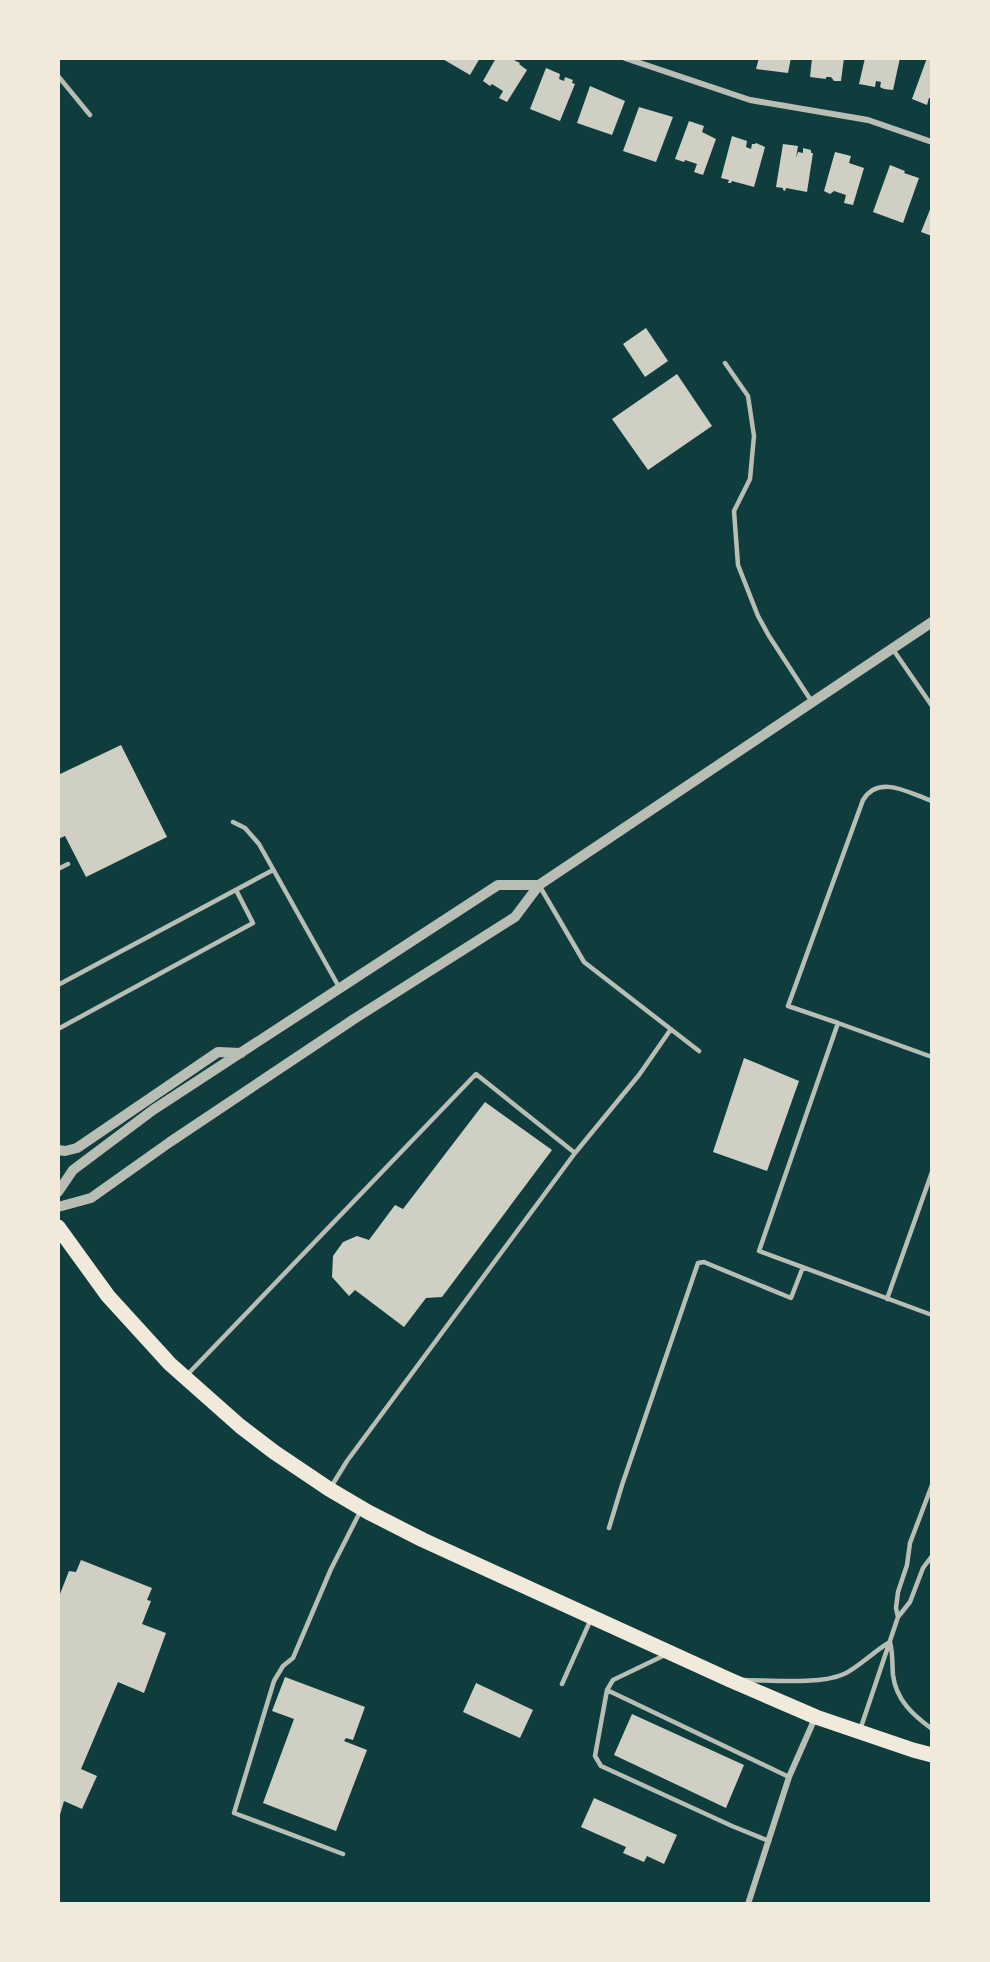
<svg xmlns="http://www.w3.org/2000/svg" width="990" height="1962" viewBox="0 0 990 1962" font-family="'Space Grotesk',sans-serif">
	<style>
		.building { fill: #cfcfc3 }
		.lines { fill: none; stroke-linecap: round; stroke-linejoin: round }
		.service { stroke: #b8beb3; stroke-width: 4.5 }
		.minor { stroke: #b8beb3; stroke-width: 6 }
		.tertiary { stroke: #b8beb3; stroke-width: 10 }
		.trunk { stroke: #f1e9da; stroke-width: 15 }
	</style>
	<rect width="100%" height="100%" fill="#0f3d3e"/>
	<path class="building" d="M441,58H480L470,75Z
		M496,58H515L514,60L520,63L519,64L527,70L507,102L499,98L503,91L492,84L490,86L483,81Z
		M759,58H791L788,73L756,69Z
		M812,58H844L841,81H834L831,77H826V79L810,77Z
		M865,58H900L893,90L884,89L880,87L881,82L876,81L875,87L859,84Z
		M927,58H932V98H929L927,105L912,99Z
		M546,68L560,74L559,79L564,81L565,77L573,80L572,83L575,84L560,121L530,109Z
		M590,86L625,101L612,135L577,123Z
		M639,107L673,117L656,162L623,151Z
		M689,121L704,126L702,132L716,139L703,175L694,172L697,164L685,160L684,162L675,159Z
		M732,136L747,141L746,147L751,149L752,144H755L756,143L765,147L754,187L732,181L731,183H728L729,180L721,178Z
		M783,144L798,146L796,158L798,152L803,153V148L811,150V153H813L807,192L786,188L785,191L783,190V188L776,187Z
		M835,152L851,156L849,163L864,168L853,205L844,203L846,195L834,191L830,194L824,191Z
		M890,165L905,171L904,173L919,178L903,223L873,212Z
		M931,207H932V236L921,232Z
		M646,328L668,361L645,377L623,344Z
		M677,374L712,426L648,470L612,419Z
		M121,745L167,837L86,877L65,836L58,839V775Z
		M744,1058L799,1081L767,1171L713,1152Z
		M485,1102L552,1150L442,1297L426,1298L404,1327L355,1290L349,1296L332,1277L333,1256L343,1242L357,1236L369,1240L395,1205L403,1209Z
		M81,1560L152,1588L147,1600L151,1601L142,1624L166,1633L144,1693L118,1682L81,1769L97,1776L82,1809L64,1801L59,1818L58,1599L69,1571L76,1572Z
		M285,1677L365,1707L353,1740L346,1738L344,1741L367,1750L336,1831L263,1803L294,1719L272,1711Z
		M476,1683L533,1710L520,1738L463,1712Z
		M632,1714L744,1765L726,1808L614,1755Z
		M594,1798L677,1835L664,1864L647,1856L644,1862L623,1853L626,1847L581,1827Z"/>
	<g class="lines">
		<path class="service" d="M58,76L90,115
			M725,363L748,396L754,436L750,479L734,511L738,565L758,616L769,636L812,702
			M892,648L932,706
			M233,822L245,828L259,844L339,987
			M58,869L68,864
			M539,885L584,962L699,1051
			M58,985L273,870
			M838,1023L788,1006L863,800C879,774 909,793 932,801
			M58,1029L253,923L236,890
			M932,1057L838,1023L759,1251L932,1315
			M887,1299L932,1172
			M187,1375L476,1074L575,1153
			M331,1487L347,1461L575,1153L639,1075L671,1029
			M609,1528L622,1485L698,1263L704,1262L711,1265L791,1298L803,1267
			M898,1617L896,1608L898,1592L907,1565L910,1543L932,1485
			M665,1655L613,1680L607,1690L595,1756L601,1766L732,1826L769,1841
			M742,1680C770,1680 820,1685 844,1674C859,1667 874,1651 890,1642C893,1653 892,1664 893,1675C896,1700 913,1715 932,1729
			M562,1684L591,1619
			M607,1690L789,1777
			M860,1730L898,1617L910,1602L923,1568L932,1556
			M343,1854L234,1813L274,1681L283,1666L293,1658L331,1569L361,1510"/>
		<path class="minor" d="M625,58L750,100L868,120L932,142
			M748,1904L789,1777L815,1718"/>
		<path class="tertiary" d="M58,1150L65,1151L77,1148L218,1052L241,1053
			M58,1192L73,1170L153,1110L498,885H539
			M58,1207L91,1198L170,1142L354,1019L515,917L539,885L932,622"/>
		<path class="trunk" d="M58,1227L108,1296L170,1364L240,1426L274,1452L329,1489L368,1512L423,1540L730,1680L816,1717L913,1750L932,1755"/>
	</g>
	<rect width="990" height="1962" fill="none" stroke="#f1e9da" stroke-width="120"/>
</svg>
